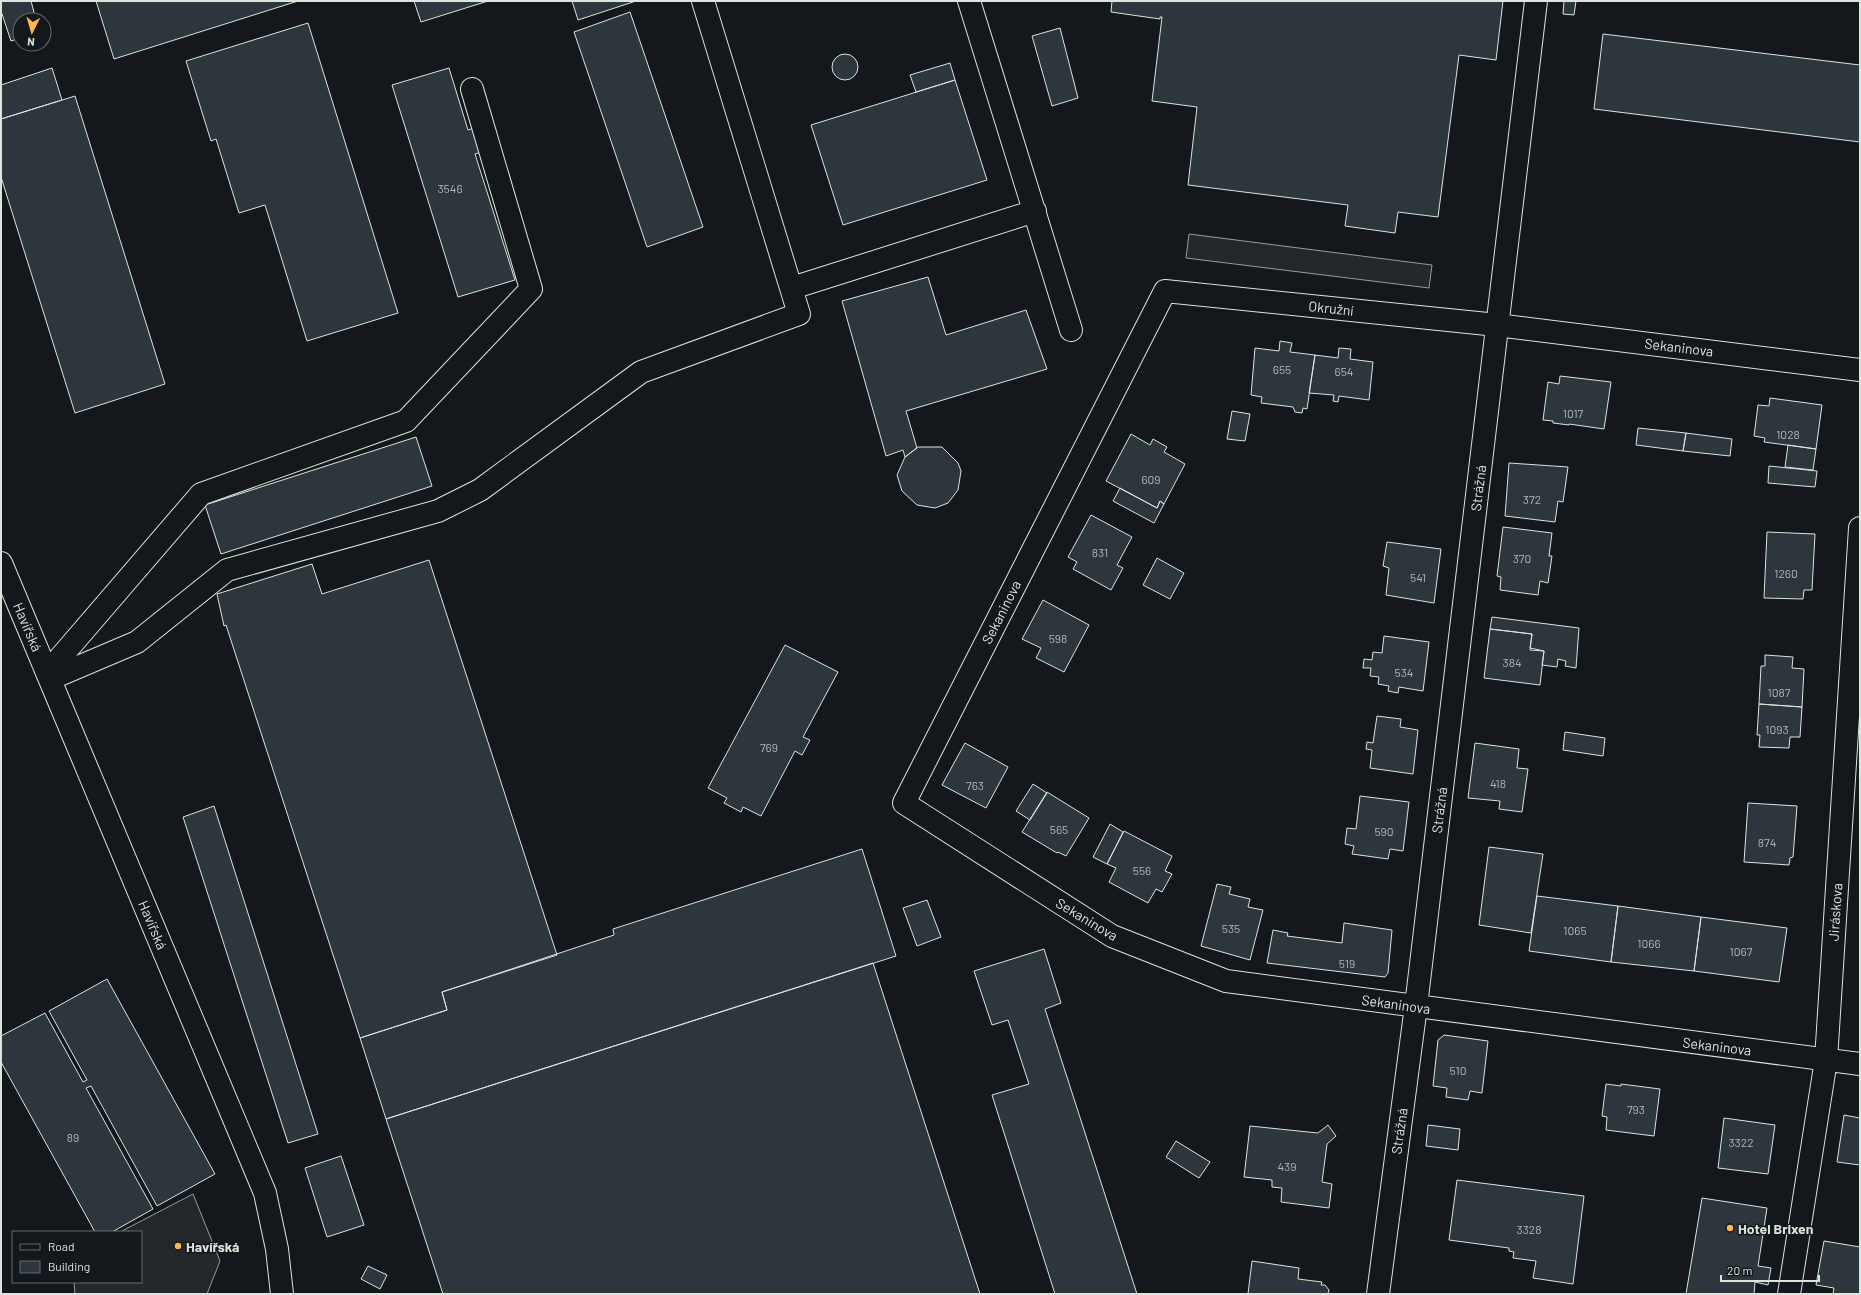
<svg xmlns="http://www.w3.org/2000/svg" width="1861" height="1295" viewBox="0 0 1861 1295" font-family="Barlow,sans-serif">
	<style>
		.parking { fill: #24282b; stroke: #939e99 }
		.building { fill: #2c363c; stroke: #d8e6dc }
		.lines { fill: none; stroke-linecap: round; stroke-linejoin: round }
		.minor-casing { stroke: #d8e6dc; stroke-width: 24 }
		.minor { stroke: #14181c; stroke-width: 22 }
		.poi-dot { fill: #ffb74d; stroke: #14181c; stroke-width: 1.5 }
		.labels { text-anchor: middle; dominant-baseline: central; stroke-width: 3; stroke-linejoin: round; paint-order: stroke }
		.number-label { font-size: 12px; fill: #adbab4 }
		.street-label { font-size: 14px; fill: #d8e6dc; stroke: #14181c }
		.poi-label { font-size: 14px; font-weight: bold; fill: #d8e6dc; stroke: #14181c; text-anchor: start }
	</style>
	<rect width="100%" height="100%" fill="#14181c"/>
	<path class="parking" d="M1189,234L1432,265L1429,288L1186,258Z
		M193,1194L220,1261L207,1294H75L74,1282H141V1232H120Z"/>
	<path class="building" d="M1,1H31L36,20H20V38L11,41L1,11Z
		M96,1H298L114,59Z
		M414,1H488L421,22Z
		M572,1H636L578,20Z
		M1112,1H1503L1496,60L1459,55L1438,217L1398,212L1395,233L1345,226L1348,205L1188,185L1197,107L1152,101L1162,17H1160V19L1111,12Z
		M1564,1H1576L1574,15L1563,14Z
		M630,12L703,227L647,247L574,32Z
		M308,23L398,313L307,341L265,205L239,213L216,139L211,141L186,61Z
		M1060,28L1078,98L1052,106L1032,36Z
		M1603,34L1860,65V142L1594,109Z
		M832 67a13 13 0 1 1 26 0a13 13 0 1 1-26 0Z
		M950,63L955,80L916,92L910,75Z
		M52,68L62,100L1,119V85Z
		M449,68L468,130L480,126L488,150L475,154L515,280L458,297L392,85Z
		M955,80L987,180L843,225L811,125Z
		M75,96L165,384L75,413L1,177V119Z
		M928,277L946,335L1026,310L1047,369L906,411L917,448L905,457L903,450L886,456L842,301Z
		M1280,341L1292,343L1290,352L1315,355L1307,409L1303,408L1302,413L1295,412L1293,407L1261,403L1262,397L1251,395L1255,348L1279,351Z
		M1339,348L1351,349L1350,359L1373,362L1369,400L1339,396L1338,402L1333,401L1334,395L1309,393L1315,355L1338,358Z
		M1560,376L1611,382L1604,429L1569,424V425L1553,423V421L1543,420L1548,382L1559,384Z
		M1770,398L1822,405L1816,449L1764,442L1765,438L1754,436L1758,405L1769,406Z
		M1232,411L1250,414L1245,441L1227,439Z
		M1638,428L1686,433L1683,451L1636,445Z
		M1686,433L1732,439L1730,456L1683,451Z
		M1131,434L1150,445L1153,439L1167,447L1164,452L1185,464L1164,504L1160,501L1157,508L1106,481Z
		M416,437L432,486L221,554L205,505Z
		M1788,445L1816,449L1813,470L1785,467Z
		M918,447H942L958,463L961,471L958,490L948,503L935,508L917,505L902,491L897,475L905,457Z
		M1509,463L1568,467L1563,502L1558,501L1555,522L1505,516Z
		M1769,466L1817,471L1815,487L1768,483Z
		M1120,488L1157,508L1160,501L1164,504L1154,523L1113,501Z
		M1091,515L1132,537L1117,565L1123,568L1111,590L1073,569L1077,562L1068,557Z
		M1503,527L1552,533L1549,556H1552L1548,583L1540,581L1538,595L1500,590L1501,577L1497,576Z
		M1767,532L1815,534L1812,590H1804L1803,599L1764,598Z
		M1387,542L1441,549L1434,603L1386,595L1389,568L1383,566Z
		M1157,558L1184,573L1170,599L1143,585Z
		M429,560L557,955L442,992L447,1010L360,1038L226,625L224,626L217,594L312,564L322,594Z
		M1043,600L1089,625L1064,672L1036,658L1041,648L1022,639Z
		M1492,617L1579,628L1576,668L1565,666L1566,661L1558,659L1557,667L1542,665L1544,651L1530,648L1532,634L1490,629Z
		M1490,629L1532,634L1530,650L1544,651L1540,685L1484,678Z
		M1384,636L1429,642L1423,691L1399,687L1398,693L1388,691L1389,686L1378,684L1379,677L1370,676L1371,668H1363L1364,659L1372,660L1373,652L1382,653Z
		M785,645L838,672L803,737L810,740L802,755L795,751L761,816L743,807L741,812L724,803L727,798L708,788Z
		M1765,655L1793,657L1792,668L1804,669L1802,707L1759,704L1761,666H1765Z
		M1759,704L1802,707L1800,737H1790L1789,748L1759,747L1760,735H1757Z
		M1377,716L1401,719L1400,727L1418,730L1413,774L1370,768L1372,750L1366,749L1367,742L1373,743Z
		M1565,732L1605,738L1603,756L1563,750Z
		M965,743L1008,767L986,808L942,785Z
		M1475,743L1519,749L1517,768L1528,769L1522,812L1499,809L1500,801L1468,798Z
		M1033,784L1047,793L1030,820L1016,811Z
		M1047,792L1089,818L1066,856L1058,852L1057,853L1022,832Z
		M1360,796L1409,802L1403,851L1390,849L1388,859L1352,854L1354,846L1345,844L1347,828L1356,829Z
		M1748,803L1797,806L1793,857L1790,858L1789,865L1744,862Z
		M214,806L318,1134L288,1143L183,817Z
		M1110,824L1123,832L1107,864L1093,857Z
		M1124,831L1172,856L1165,871L1172,874L1162,892L1156,889L1148,903L1109,882L1116,868L1107,864Z
		M1489,847L1543,854L1531,933L1479,925Z
		M862,849L896,956L386,1119L360,1038L447,1010L442,992L614,935L613,929Z
		M1217,884L1231,887L1229,894L1250,899L1248,907L1263,910L1250,960L1201,946Z
		M1537,896L1618,906L1611,962L1529,951Z
		M927,900L941,937L917,946L903,908Z
		M1618,906L1701,917L1694,971L1611,962Z
		M1701,917L1787,928L1779,982L1694,971Z
		M1344,923L1392,930L1388,973L1385,977L1267,963L1273,930L1288,933L1287,936L1342,943Z
		M1044,949L1061,1003L1045,1009L1137,1294H1055L992,1095L1029,1084L1008,1020L992,1025L974,971Z
		M873,963L980,1294H443L386,1119Z
		M107,979L215,1174L157,1206L91,1086L86,1088L153,1209L112,1232H95L1,1062V1036L45,1013L83,1082L87,1080L49,1011Z
		M1444,1035L1488,1041L1482,1093L1470,1091L1468,1100L1446,1097L1447,1088L1433,1086L1438,1040Z
		M1606,1084L1621,1086V1084L1660,1089L1654,1136L1606,1130L1607,1117L1602,1116Z
		M1844,1115L1860,1118V1165L1837,1162Z
		M1724,1118L1775,1125L1768,1174L1718,1168Z
		M1328,1125L1336,1136L1327,1144L1322,1182L1332,1184L1329,1208L1281,1202L1282,1188L1272,1187V1180L1244,1177L1250,1126L1318,1133Z
		M1428,1125L1460,1129L1458,1150L1426,1146Z
		M1176,1141L1210,1162L1199,1178L1166,1157Z
		M341,1156L364,1225L327,1237L305,1168Z
		M1457,1180L1584,1196L1573,1284L1533,1278L1536,1261L1513,1258L1514,1252L1509,1251V1248L1449,1240Z
		M1702,1198L1767,1208L1758,1266L1771,1268L1768,1285L1755,1282L1754,1294H1686Z
		M1824,1241L1860,1247V1294H1833L1834,1288L1816,1285Z
		M1252,1261L1299,1268L1298,1279L1322,1282L1321,1285H1325L1329,1290L1328,1294H1248Z
		M368,1266L387,1275L380,1289L361,1279Z"/>
	<g class="lines">
		<defs>
			<path id="minor" d="M969,1L1071,330
				M792,288L1035,211
				M1860,370L1497,325L1165,291L904,803L1112,936L1226,981L1860,1064
				M1,563L265,1193L277,1249L282,1294
				M47,673L201,494L406,421L531,289L472,89
				M50,679L137,642L227,570L438,511L480,490L641,372L799,314L703,1
				M1378,1294L1416,1006L1536,1
				M1789,1294L1826,1060L1860,528"/>
		</defs>
		<use href="#minor" class="minor-casing"/>
		<use href="#minor" class="minor"/>
	</g>
	<g class="poi-dot">
		<circle cx="1730" cy="1228" r="4"/>
		<circle cx="178" cy="1246" r="4"/>
	</g>
	<g class="labels">
		<g class="number-label">
			<text x="450" y="188">3546</text>
			<text x="1282" y="369">655</text>
			<text x="1344" y="371">654</text>
			<text x="1573" y="413">1017</text>
			<text x="1788" y="434">1028</text>
			<text x="1151" y="479">609</text>
			<text x="1532" y="499">372</text>
			<text x="1100" y="552">831</text>
			<text x="1522" y="558">370</text>
			<text x="1786" y="573">1260</text>
			<text x="1418" y="577">541</text>
			<text x="1058" y="638">598</text>
			<text x="1512" y="662">384</text>
			<text x="1404" y="672">534</text>
			<text x="1779" y="692">1087</text>
			<text x="1777" y="729">1093</text>
			<text x="769" y="747">769</text>
			<text x="1498" y="783">418</text>
			<text x="975" y="785">763</text>
			<text x="1059" y="829">565</text>
			<text x="1384" y="831">590</text>
			<text x="1767" y="842">874</text>
			<text x="1142" y="870">556</text>
			<text x="1231" y="928">535</text>
			<text x="1575" y="930">1065</text>
			<text x="1649" y="943">1066</text>
			<text x="1741" y="951">1067</text>
			<text x="1347" y="963">519</text>
			<text x="1458" y="1070">510</text>
			<text x="1636" y="1109">793</text>
			<text x="73" y="1137">89</text>
			<text x="1741" y="1142">3322</text>
			<text x="1287" y="1166">439</text>
			<text x="1529" y="1229">3328</text>
		</g>
		<g class="street-label">
			<text transform="translate(1331 308) rotate(6)">Okružní</text>
			<text transform="translate(1679 347) rotate(7)">Sekaninova</text>
			<text transform="translate(1478 488) rotate(-83)">Strážná</text>
			<text transform="translate(1001 612) rotate(-63)">Sekaninova</text>
			<text transform="translate(28 627) rotate(67)">Havířská</text>
			<text transform="translate(1439 810) rotate(-83)">Strážná</text>
			<text transform="translate(1835 912) rotate(-86)">Jiráskova</text>
			<text transform="translate(1087 919) rotate(31)">Sekaninova</text>
			<text transform="translate(153 925) rotate(67)">Havířská</text>
			<text transform="translate(1396 1004) rotate(8)">Sekaninova</text>
			<text transform="translate(1717 1046) rotate(7)">Sekaninova</text>
			<text transform="translate(1399 1131) rotate(-82)">Strážná</text>
		</g>
		<g class="poi-label">
			<text x="1738" y="1228">Hotel Brixen</text>
			<text x="186" y="1246">Havířská</text>
		</g>
	</g>
	<rect width="1861" height="1295" fill="none" stroke="#d8e6dc" stroke-width="4"/>
	<rect x="12" y="1231" width="130" height="52" fill="#14181c" stroke="#626a69"/>
	<rect x="20" y="1244" width="20" height="6" fill="#14181c" stroke="#626a69"/>
	<text x="48" y="1251" font-size="12" fill="#d8e6dc">Road</text>
	<rect x="20" y="1261" width="20" height="12" fill="#2c363c" stroke="#626a69"/>
	<text x="48" y="1271" font-size="12" fill="#d8e6dc">Building</text>
	<g transform="translate(32 32) rotate(185)"><circle r="19" fill="#14181c" stroke="#626a69"/>
	<path d="M0-3L7 15L0 10L-7 15Z" fill="#ffb74d"/>
	<text y="-6" font-size="11" font-weight="bold" text-anchor="middle" fill="#d8e6dc">N</text>
	</g>
	<path d="M1721 1275v6h98v-6" fill="none" stroke="#d8e6dc" stroke-width="2"/>
	<text x="1727" y="1275" font-size="12" fill="#d8e6dc" stroke="#14181c" stroke-width="3" paint-order="stroke">20 m</text>
</svg>
